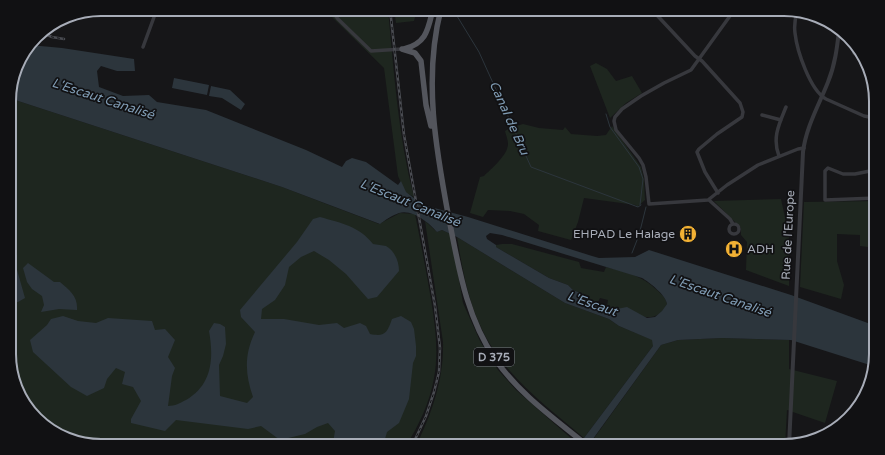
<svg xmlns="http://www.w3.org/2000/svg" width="885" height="455" viewBox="0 0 885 455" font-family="'Varela Round',sans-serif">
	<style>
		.green { fill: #1e261f }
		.water { fill: #2c353c; fill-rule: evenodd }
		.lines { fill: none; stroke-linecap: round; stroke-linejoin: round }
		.stream { stroke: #2c353c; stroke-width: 1 }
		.minor { stroke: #37383d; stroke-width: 3.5 }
		.tertiary { stroke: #37383d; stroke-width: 4 }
		.primary { stroke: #53555c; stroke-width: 5.5 }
		.rail-casing { stroke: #4a4c52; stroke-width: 2.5 }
		.rail { stroke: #111113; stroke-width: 1; stroke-dasharray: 3; stroke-linecap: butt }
		.labels { text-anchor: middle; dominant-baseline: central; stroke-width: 3.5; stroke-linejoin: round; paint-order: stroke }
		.shield { fill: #111113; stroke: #7b7e86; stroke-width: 1 }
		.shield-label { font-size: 11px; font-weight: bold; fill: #a8adb8 }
		.poi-label { font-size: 12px; fill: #a8adb8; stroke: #111113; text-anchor: end }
		.street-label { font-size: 12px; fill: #a8adb8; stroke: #111113 }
		.water-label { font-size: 13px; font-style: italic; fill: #7f9bb3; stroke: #111113 }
		.rim { fill: none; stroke: #a8adb8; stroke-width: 2 }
	</style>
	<rect width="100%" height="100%" fill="#161618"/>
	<path class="green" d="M325,9H388C394,72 398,136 414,197L405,192L398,176L384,68L332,17Z
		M394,9H417L414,21L396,23Z
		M596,63L607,69L616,81L632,76L642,93L626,103L610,118L590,66Z
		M9,98L282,187L379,224L400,213L415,214C421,243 426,271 431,299C435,325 439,352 434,378C430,402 419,425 406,446H101L60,436L21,396L10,367Z
		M523,124L539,128L563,130L565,127L571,134L597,136L606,135L612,126L641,167L644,179L645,200L637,207L636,205L584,198L578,222L571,240L538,231L539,225L524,214L510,211L488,210L483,217L470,213L480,177L484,176C491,169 508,155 508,144C508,140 506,135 505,131L510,128Z
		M781,199L789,236V286L746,270L747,242L741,235V228L714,201Z
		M876,201V248L860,246V235L837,234V261L844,285L841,299L800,287L804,202Z
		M425,221L437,232L442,230L451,234L463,303L480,341L498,370L516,390L580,446H416C432,413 444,379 443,342Z
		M457,237L565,303L609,319L619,326L653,340V346L584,438C545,405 501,373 480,325C467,297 462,266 457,237Z
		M502,244H512L579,262L581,268L604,272L606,267C628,273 641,275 658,291C662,295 666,298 667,304C656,326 638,315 621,309H618L607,306L608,300L600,298L598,302L590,300L586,295L573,290L568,285L549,278L496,247V245Z
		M722,338L789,340V369L837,381L825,423L787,410L785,446H599L592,441L661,345L678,340Z"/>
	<path class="water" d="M30,45L62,48L134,59L135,71H117L101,66L97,71L99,87L123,96L149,95L157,102L206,110L306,150L342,167L346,161L352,158L366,162L398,185L401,181L406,192L423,205L468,217L592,256L599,258L635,257L649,250L791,295L876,326V355L873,366L791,340L722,338L678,340L661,345L590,443L584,438L653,346L652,340L619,326L609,319L565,303L457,237L442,230L437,232C429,223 413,209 399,213C393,215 385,220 380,224L282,187L9,98L18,60ZM490,233L502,235L642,278C649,282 666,295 667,304L662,311L655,317L647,318L627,307L617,309L590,300L586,295L573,290L568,285L549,278L496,247V245L487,239L486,236Z
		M174,78L209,85L207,95L172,88Z
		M211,86L230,90L245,104L241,110L222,98L209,96Z
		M320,217C341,223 359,226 373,244C377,245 382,245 386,246C395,251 399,262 399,271L377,297L368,299L346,274L329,260L314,251L301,257L289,267L285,285L275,300L262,309L261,319H284L319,325L337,323L344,328L360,323L366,326L370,334C385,337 387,333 392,319L401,316L411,322L414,329L416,346V356L413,363L409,399L399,423L387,432L383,446H334L333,443L335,431L328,423L317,427L305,434L280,440L261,426L248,429L176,420L165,431L131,423V419L141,401L133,387L122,384L125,372L116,368L107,379L104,388L87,396L71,387L33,352L30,340L47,325L51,319L63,316L78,321L96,323L108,318L152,321L155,330L165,329L175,340L168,357L175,368L172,376L168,406C175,406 180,403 186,400C212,385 214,359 209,331L214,323L220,324L225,327L226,344L223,356L219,365L220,396L247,403L253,397C245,374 244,355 255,332L241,317L240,310L297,242L313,219Z
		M10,245L25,298L18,302H10Z
		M28,263L54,282H60C70,291 78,296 77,310L59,309L41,312L44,305L42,296L32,289L27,282L23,268Z"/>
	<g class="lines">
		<path class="stream" d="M457,9V16L479,52L531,167L638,207L641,205
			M606,114L610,127L639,167L643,179L640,205
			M632,253L639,235L646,207"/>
		<path class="minor" d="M330,9L338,19L371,51L402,49
			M601,9L616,11L654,12
			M735,9L691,70L664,83L641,96L622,109L615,117L614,121L616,130L639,158L643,165L646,177L649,204L708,200L727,185L758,165L798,149L804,148
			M654,12L695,56L702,61L740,103L743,112L742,117L717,134L699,149L697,152L705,172L718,193
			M797,12C795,19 794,26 795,33C797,51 810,90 826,99L864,116L875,118
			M854,44L853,48L854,53L865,61
			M143,47L157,9
			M762,115L781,120
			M779,156C772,138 779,124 786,107
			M875,170L855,174H843L828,168L825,171V200L876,198
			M709,200L730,219L733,224
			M729 229a5 5 0 1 1 10 0a5 5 0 1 1-10 0Z"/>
		<path class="tertiary" d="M789,446L803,152C806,127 819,105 828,82C835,65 837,48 839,31"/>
		<path class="primary" d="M441,9C423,78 436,150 449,219C459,269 466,316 495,359C519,394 555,419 588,446
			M402,49L415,53L421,61L426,105L431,126
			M404,49C427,43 428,29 433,9"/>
		<defs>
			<path id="rail" d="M390,9L404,135L435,306L440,348L439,372L434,392L426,416L412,446
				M40,32L52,37L64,39"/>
		</defs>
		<use href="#rail" class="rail-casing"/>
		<use href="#rail" class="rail"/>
	</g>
	<defs>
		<symbol id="building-disc" viewBox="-11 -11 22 22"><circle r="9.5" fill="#f2b134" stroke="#111113"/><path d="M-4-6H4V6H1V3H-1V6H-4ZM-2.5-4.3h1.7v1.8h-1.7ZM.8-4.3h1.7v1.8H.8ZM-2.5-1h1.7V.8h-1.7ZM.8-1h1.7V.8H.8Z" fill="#111"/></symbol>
		<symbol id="hospital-disc" viewBox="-11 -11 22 22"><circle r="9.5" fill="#f2b134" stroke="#111113"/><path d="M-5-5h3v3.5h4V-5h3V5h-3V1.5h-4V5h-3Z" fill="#111"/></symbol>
	</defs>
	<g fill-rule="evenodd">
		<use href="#building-disc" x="678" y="224" width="20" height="20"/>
		<use href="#hospital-disc" x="724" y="239" width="20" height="20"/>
	</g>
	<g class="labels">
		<rect class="shield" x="474" y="348" width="40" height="18" rx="3"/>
		<g class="shield-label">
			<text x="494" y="357">D 375</text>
		</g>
		<g class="poi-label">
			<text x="675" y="234">EHPAD Le Halage</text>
			<text x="747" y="249" text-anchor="start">ADH</text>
		</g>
		<g class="street-label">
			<text transform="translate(788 235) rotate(-87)">Rue de l'Europe</text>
		</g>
		<g class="water-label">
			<text transform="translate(103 99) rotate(18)">L'Escaut Canalisé</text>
			<text transform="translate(509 118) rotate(66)">Canal de Bru</text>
			<text transform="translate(410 203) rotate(22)">L'Escaut Canalisé</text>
			<text transform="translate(720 296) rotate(19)">L'Escaut Canalisé</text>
			<text transform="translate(592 304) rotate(19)">L'Escaut</text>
		</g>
	</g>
	<path d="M0 0H885V455H0ZM101 16H784A85 85 0 0 1 869 101V354A85 85 0 0 1 784 439H101A85 85 0 0 1 16 354V101A85 85 0 0 1 101 16Z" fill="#111113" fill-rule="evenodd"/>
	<path class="rim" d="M101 16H784A85 85 0 0 1 869 101V354A85 85 0 0 1 784 439H101A85 85 0 0 1 16 354V101A85 85 0 0 1 101 16Z"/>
</svg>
